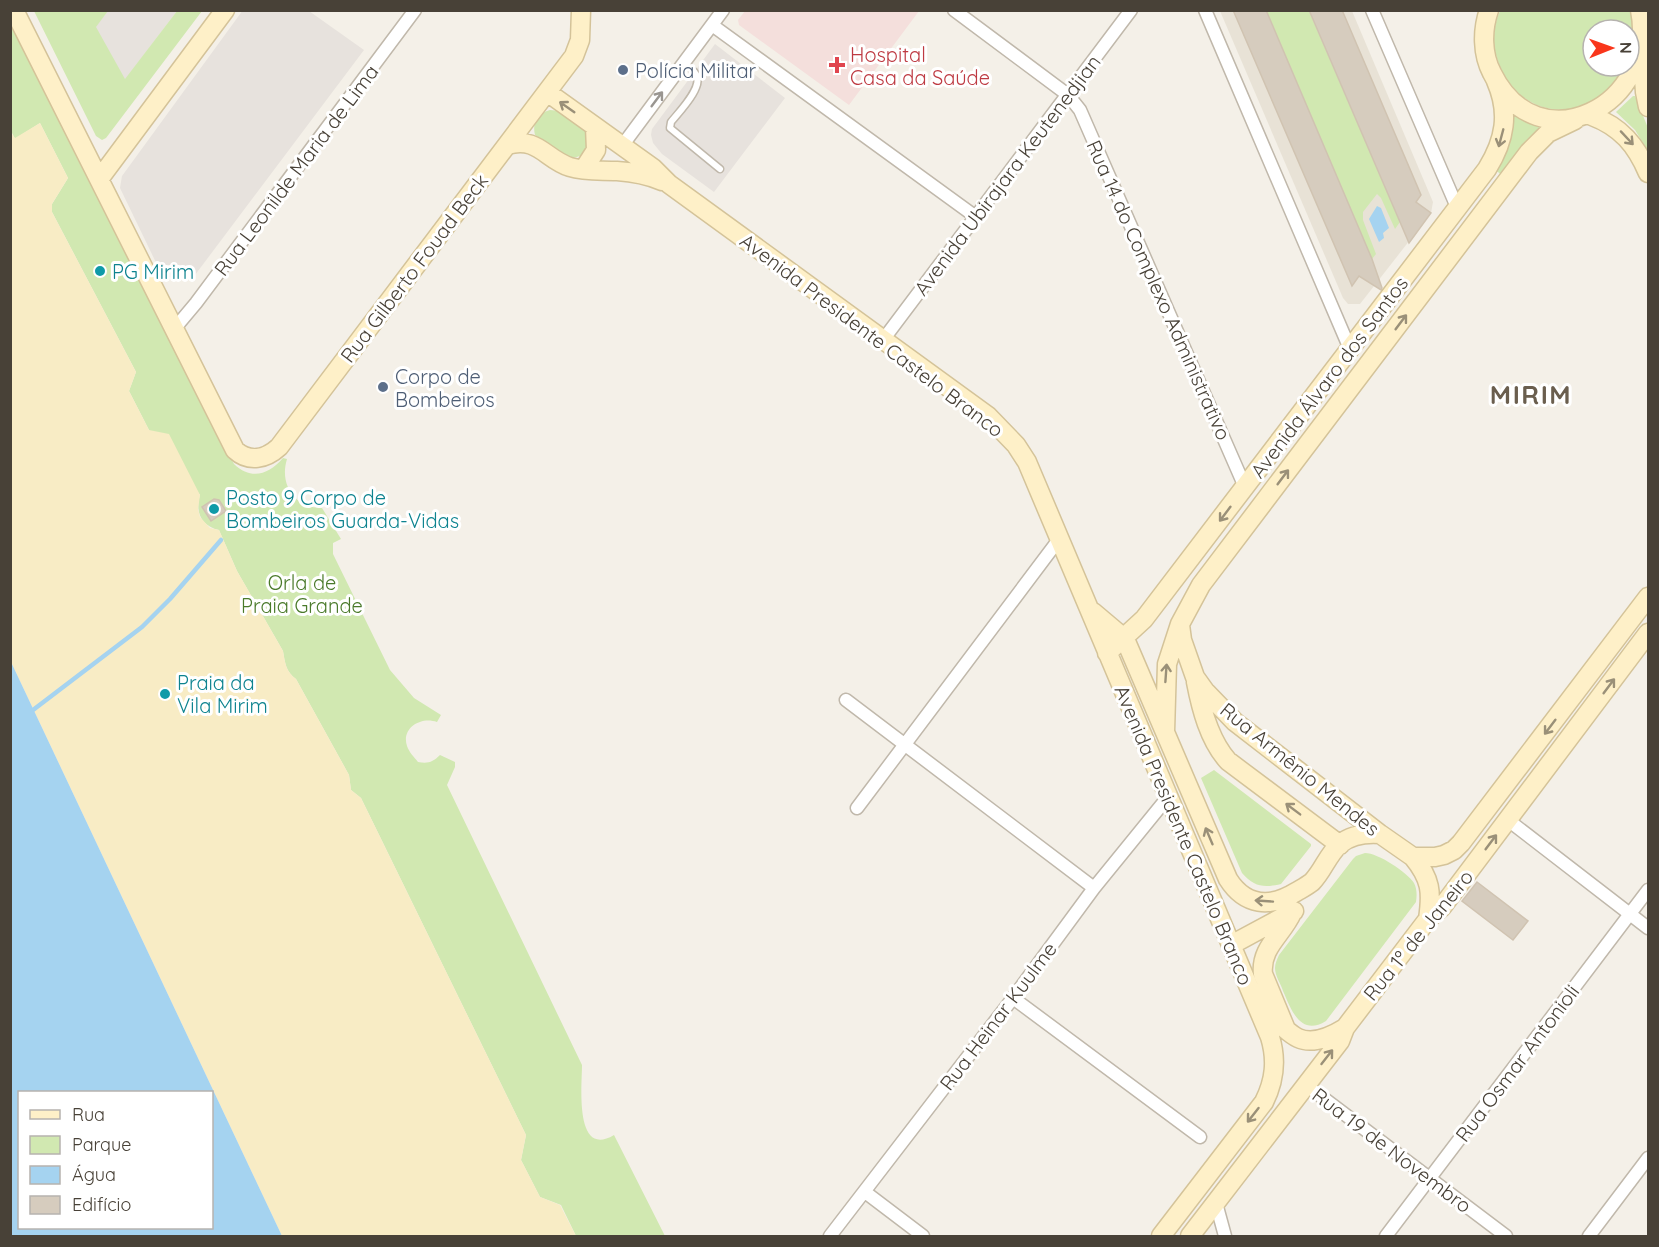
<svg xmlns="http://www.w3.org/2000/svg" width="1659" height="1247" viewBox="0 0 1659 1247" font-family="Quicksand,sans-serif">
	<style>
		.residential { fill: #e8e2d6 }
		.industrial { fill: #e7e2dd }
		.medical { fill: #f4dfdc }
		.green { fill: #d1e8b1; fill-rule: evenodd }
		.sand { fill: #f8ecc5 }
		.water { fill: #a5d3f0; fill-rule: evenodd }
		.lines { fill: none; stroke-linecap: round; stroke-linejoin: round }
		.stream { stroke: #a5d3f0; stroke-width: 4.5 }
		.building { fill: #d6ccbe; stroke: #d0c3b1; stroke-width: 1.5 }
		.lane-casing { stroke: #c0b8ab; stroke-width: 9 }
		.street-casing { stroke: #c0b8ab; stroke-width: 15 }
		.secondary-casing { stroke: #d4c399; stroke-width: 21 }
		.lane { stroke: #fff; stroke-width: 6 }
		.street { stroke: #fff; stroke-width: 12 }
		.secondary { stroke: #fef0c8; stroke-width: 18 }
		.oneway { stroke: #9a9691 }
		.oneway2 { stroke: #9a9078 }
		.health-dot { fill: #e0444e; stroke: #fff; stroke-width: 2 }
		.service-dot { fill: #5c6f8a; stroke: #fff; stroke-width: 2 }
		.culture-dot { fill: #0f9aa8; stroke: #fff; stroke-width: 2 }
		.labels { text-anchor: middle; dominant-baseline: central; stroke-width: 6; stroke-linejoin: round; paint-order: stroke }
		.health-label { font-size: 20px; fill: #be3a42; stroke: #fff; text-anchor: start }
		.service-label { font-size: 20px; fill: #4e5e75; stroke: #fff; text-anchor: start }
		.street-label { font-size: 20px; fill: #484137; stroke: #fff }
		.culture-label { font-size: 20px; fill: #0d838f; stroke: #fff; text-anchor: start }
		.park-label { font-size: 20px; fill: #4a7a2a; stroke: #fff }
		.district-label { font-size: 26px; font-weight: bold; letter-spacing: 1.5px; fill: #6a5e4e; stroke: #fff }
	</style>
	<rect width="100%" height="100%" fill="#f4f0e8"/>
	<path class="residential" d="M1220,11H1352L1433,202L1431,213L1360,304H1348L1343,298Z"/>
	<path class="industrial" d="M243,10L309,11L364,50L195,275L180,280L162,275L120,188L122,176Z
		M108,11H177L125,80L95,27Z
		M715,44L785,98L714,192L662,154L653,143L651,135L652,129Z"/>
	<path class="medical" d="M745,11V10L919,11L849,105L739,25L738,20Z"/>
	<path class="green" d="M34,11H108L96,27L125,79L177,11H202L106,138L102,140L96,136Z
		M1266,11H1309L1400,222L1395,229L1381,198L1377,194L1363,212V220L1376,254L1372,259Z
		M1500,11H1631C1659,101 1534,152 1499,64C1492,47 1492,28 1500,11ZM1593,30H1629V66H1593Z
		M10,20L131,255L234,464C252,481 269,474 283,458L287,459C279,485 295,508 322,508L341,539L333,543V554L390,670L414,698L441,715L437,722C421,716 401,728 407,746C409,752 414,757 418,762C428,764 433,762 440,755L455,762V767L447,785L582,1065C582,1085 574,1159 614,1135L665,1236H576L561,1205L540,1197L521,1160L526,1135L361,798L351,790L349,775L296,679C286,672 285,663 283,651L237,571L219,530C201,526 195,512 200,495L149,430L129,391L136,372L52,212V204L68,178L40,123L15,139L11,131Z
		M1633,96H1635L1648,128V151L1635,130L1616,112Z
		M550,110L560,111L587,131C587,146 588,158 569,158L535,135C532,123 537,114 550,110Z
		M1516,113L1540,126L1502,175L1495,170L1513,114Z
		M1214,770L1311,844V846L1281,884C1264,888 1254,887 1242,873L1201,778Z
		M1365,853C1378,853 1407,872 1414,883C1417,889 1417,895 1416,902L1326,1021C1300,1037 1291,1009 1283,991C1281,984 1275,976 1275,968C1275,964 1277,959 1279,955L1353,859L1356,856Z"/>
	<path class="sand" d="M40,123L68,178L52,204V212L136,372L129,391L149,430L169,434L200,495L198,509L200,517L210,528L219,530L237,571L283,651C285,663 286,672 296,679L349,775L351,790L361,798L526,1135L521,1160L540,1197L560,1205L576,1236H282L11,662L10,131L15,138Z"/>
	<path class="water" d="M1377,206L1381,208L1389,228L1383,233L1384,238L1379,242L1369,219Z
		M10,662H11L282,1236H11ZM20,1092H212V1228H20Z"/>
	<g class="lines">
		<path class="stream" d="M33,710L142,627L170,599L221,540"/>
	</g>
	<path class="building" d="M1233,10H1266L1372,259L1382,288L1381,290L1359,276L1352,286Z
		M1309,10H1342L1421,195L1416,202L1431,213L1409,243Z
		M214,499L219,500L226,511L211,521L202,507Z
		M1477,882L1528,921L1513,940L1462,901Z"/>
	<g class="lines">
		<defs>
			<path id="lane" d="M684,64C687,66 693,69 695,73C706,85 679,112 671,122L670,128L720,169"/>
			<path id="street" d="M954,10L1068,95L1080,110L1245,487
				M1205,10L1350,349
				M1372,10L1457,207
				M712,25L976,217
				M622,146L723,10
				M175,328L196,303L415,10
				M883,340L1131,10
				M846,700L1094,888
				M857,808L1060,538
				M1508,820L1648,928
				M1013,998L1200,1137
				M1306,1085L1506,1236
				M865,1192L923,1236
				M1216,1203L1225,1236
				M830,1236L1013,998L1094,888L1168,797
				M1386,1236L1648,890
				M1589,1236L1648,1158"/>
			<path id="secondary" d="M14,10L235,450C249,463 266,459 279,447L574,56L580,40L581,10
				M1489,10C1482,30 1482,54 1492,73C1538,167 1659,105 1640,10
				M1643,64L1645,92L1648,107
				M547,92L653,168L669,184L988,416L1016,445L1027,462L1270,1037C1277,1060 1275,1080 1264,1102L1161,1236
				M1592,116C1621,127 1636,145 1648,173
				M507,145C538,136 545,159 570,167C586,172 601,170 617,171C632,172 648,175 662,181
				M587,164L596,150L595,127
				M100,178L225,10
				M1093,612L1125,639L1228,879C1245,906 1270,908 1296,892C1301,889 1307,886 1312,882C1323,871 1328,854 1340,844C1351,835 1366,833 1380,834
				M1180,625L1182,640L1195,677L1205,691L1235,722L1380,834L1413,857H1435L1444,855L1454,850L1461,843L1648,597
				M1107,653L1144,619L1487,169C1505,140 1510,113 1496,81
				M1196,682C1201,708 1209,740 1228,761L1340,845
				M1165,732L1167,664L1180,624L1201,585L1529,152L1548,133L1575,120
				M1413,857C1431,879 1432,892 1428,919
				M1231,945L1294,911
				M1274,1020C1282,1025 1289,1034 1298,1038C1313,1045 1332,1036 1345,1028
				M1285,1027L1263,974C1260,948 1282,935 1292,913
				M1190,1236L1340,1041L1345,1028L1428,919L1442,907L1648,633"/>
		</defs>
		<use href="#lane" class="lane-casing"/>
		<use href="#street" class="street-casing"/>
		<use href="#secondary" class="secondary-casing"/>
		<use href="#lane" class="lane"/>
		<use href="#street" class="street"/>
		<use href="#secondary" class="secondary"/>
	</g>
	<defs><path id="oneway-shaft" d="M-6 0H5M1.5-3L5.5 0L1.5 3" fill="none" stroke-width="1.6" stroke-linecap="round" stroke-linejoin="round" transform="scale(1.5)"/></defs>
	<use class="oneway" href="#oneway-shaft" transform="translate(657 99) rotate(-53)"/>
	<g class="oneway2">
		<use href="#oneway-shaft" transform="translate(567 107) rotate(-145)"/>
		<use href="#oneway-shaft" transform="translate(1501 138) rotate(105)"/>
		<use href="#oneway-shaft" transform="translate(1627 138) rotate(47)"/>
		<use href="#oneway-shaft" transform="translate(1401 322) rotate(-53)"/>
		<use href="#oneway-shaft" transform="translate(1283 477) rotate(-53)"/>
		<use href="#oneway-shaft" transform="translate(1225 514) rotate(127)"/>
		<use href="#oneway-shaft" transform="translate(1166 673) rotate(-86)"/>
		<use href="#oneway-shaft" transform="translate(1609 686) rotate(-53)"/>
		<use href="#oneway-shaft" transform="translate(1550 727) rotate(127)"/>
		<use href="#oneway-shaft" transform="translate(1293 809) rotate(-143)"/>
		<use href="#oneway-shaft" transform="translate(1209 836) rotate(-113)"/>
		<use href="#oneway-shaft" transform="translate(1491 842) rotate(-53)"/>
		<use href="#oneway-shaft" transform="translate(1264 901) rotate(-176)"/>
		<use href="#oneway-shaft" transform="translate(1327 1057) rotate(-52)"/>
		<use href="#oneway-shaft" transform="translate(1253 1115) rotate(128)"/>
	</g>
	<path class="health-dot" d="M834 56h6v6h6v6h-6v6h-6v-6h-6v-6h6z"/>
	<g class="service-dot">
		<circle cx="623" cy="70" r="6"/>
		<circle cx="383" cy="387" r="6"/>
	</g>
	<g class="culture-dot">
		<circle cx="100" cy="271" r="6"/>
		<circle cx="214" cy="509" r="6"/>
		<circle cx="165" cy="694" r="6"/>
	</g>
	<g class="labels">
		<g class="health-label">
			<text x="850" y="54">Hospital<tspan x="850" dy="23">Casa da Saúde</tspan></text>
		</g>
		<g class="service-label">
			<text x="635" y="70">Polícia Militar</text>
			<text x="395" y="376">Corpo de<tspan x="395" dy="23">Bombeiros</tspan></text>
		</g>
		<g class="street-label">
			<text transform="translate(296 170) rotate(-53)">Rua Leonilde Maria de Lima</text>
			<text transform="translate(1007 175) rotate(-53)">Avenida Ubirajara Keutenedjian</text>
			<text transform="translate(414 268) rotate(-53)">Rua Gilberto Fouad Beck</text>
			<text transform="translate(1159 290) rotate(66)">Rua 14 do Complexo Administrativo</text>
			<text transform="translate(872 335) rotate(37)">Avenida Presidente Castelo Branco</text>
			<text transform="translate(1329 377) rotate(-53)">Avenida Álvaro dos Santos</text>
			<text transform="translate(1300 769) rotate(39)">Rua Armênio Mendes</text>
			<text transform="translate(1184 835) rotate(67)">Avenida Presidente Castelo Branco</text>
			<text transform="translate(1418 935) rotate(-51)">Rua 1º de Janeiro</text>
			<text transform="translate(998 1016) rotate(-53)">Rua Heinar Kuulme</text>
			<text transform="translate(1517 1063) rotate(-53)">Rua Osmar Antonioli</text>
			<text transform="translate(1392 1150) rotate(37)">Rua 19 de Novembro</text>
		</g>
		<g class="culture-label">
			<text x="112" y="271">PG Mirim</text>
			<text x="226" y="497">Posto 9 Corpo de<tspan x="226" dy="23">Bombeiros Guarda-Vidas</tspan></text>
			<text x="177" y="682">Praia da<tspan x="177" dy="23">Vila Mirim</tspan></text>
		</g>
		<g class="park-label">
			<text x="302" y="582">Orla de<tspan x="302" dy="23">Praia Grande</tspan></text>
		</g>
		<g class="district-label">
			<text x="1531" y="394">MIRIM</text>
		</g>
	</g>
	<rect width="1659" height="1247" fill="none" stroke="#484137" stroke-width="24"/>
	<rect x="18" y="1091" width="195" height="138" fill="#ffffff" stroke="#b6b3af" stroke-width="1.5"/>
	<rect x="30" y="1110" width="30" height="9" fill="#fef0c8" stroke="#b6b3af" stroke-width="1.5"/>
	<text x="72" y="1121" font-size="18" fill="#484137">Rua</text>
	<rect x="30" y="1136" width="30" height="18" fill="#d1e8b1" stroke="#b6b3af" stroke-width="1.5"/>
	<text x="72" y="1151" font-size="18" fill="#484137">Parque</text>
	<rect x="30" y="1166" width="30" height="18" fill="#a5d3f0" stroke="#b6b3af" stroke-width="1.5"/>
	<text x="72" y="1181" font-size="18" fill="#484137">Água</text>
	<rect x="30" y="1196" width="30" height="18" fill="#d6ccbe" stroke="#b6b3af" stroke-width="1.5"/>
	<text x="72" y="1211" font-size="18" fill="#484137">Edifício</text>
	<g transform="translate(1611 48) rotate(89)"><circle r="28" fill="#ffffff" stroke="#b6b3af" stroke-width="1.5"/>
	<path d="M0-4.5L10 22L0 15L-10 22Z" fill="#f9361b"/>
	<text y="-9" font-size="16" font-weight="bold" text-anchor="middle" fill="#484137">N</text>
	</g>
</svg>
